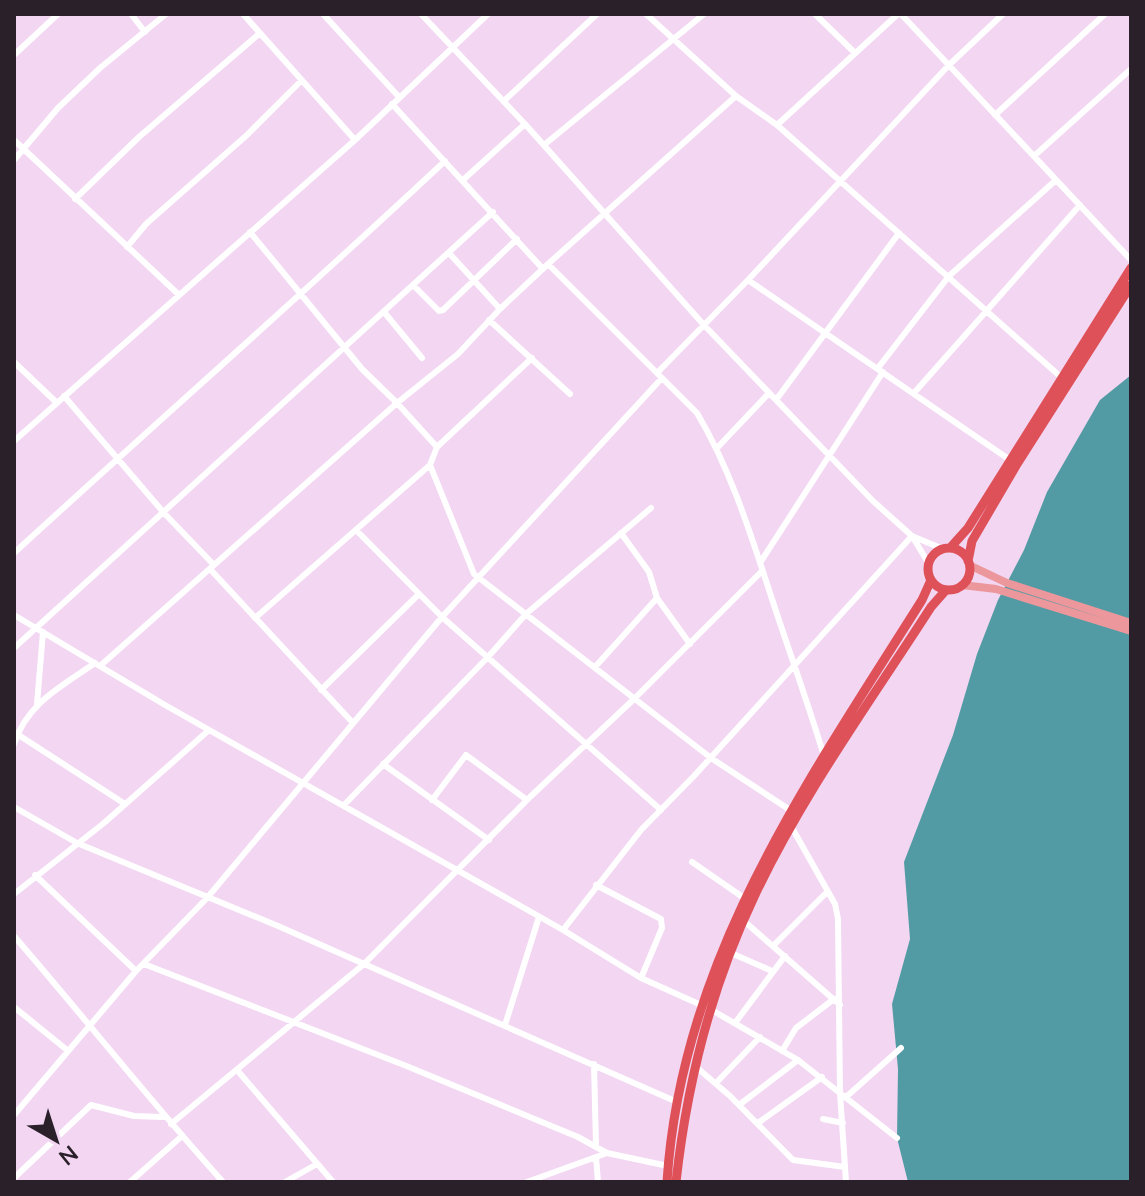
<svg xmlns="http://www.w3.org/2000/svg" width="1145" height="1196" viewBox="0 0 1145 1196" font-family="'Nunito Sans',sans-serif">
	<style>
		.water { fill: #539ba4 }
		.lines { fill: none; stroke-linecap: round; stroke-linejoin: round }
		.minor { stroke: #fff; stroke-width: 6 }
		.major { stroke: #ec979b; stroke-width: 8 }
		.highway { stroke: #df5159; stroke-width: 9 }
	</style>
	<rect width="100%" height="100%" fill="#f2d6f2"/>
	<path class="water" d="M1131,375V1182H908L897,1138L898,1069L892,1004L910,939L904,862L953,735L977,654L998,600L1024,550L1047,492L1100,400Z"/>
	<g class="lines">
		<path class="minor" d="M131,14L145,32
			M243,14L355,140
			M323,14L399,97
			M421,14L525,124L703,324L873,501L912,536L929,564
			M646,14L736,96L777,125L1062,378
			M815,14L855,53
			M901,14L1131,260
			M14,55L58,14
			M504,101L597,14
			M392,104L543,269
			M995,115L1105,14
			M777,125L898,14
			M14,140L178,294
			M544,145L704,14
			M1034,156L1131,69
			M14,160L58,108L100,68L166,14
			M463,180L525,124
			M75,199L139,137L260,33
			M250,232L362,369L397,403L437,447
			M127,247L146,224L247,135L302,80
			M449,253L500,309
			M548,264L697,413C731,470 751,535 772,599C789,651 808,703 824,756
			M748,280L949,65L1003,14
			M413,285L439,311L443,310L517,239
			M384,312L422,358
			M489,320L570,394
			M14,362L56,402
			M878,368L949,276L1056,180
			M657,373L748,280L1010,460
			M914,393L1080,205
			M64,396L164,513L214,565
			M776,400L899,233
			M14,441L355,140L488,14
			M717,448L769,393
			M430,465L474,574L711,758L790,810
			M356,530L442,617L661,810
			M621,533L649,572L657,598L690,644
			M912,536L943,549
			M14,553C157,422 303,294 445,161
			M760,563L883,372
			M210,569L353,723
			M14,615L165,705L563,930L641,978L710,1009L798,1060L897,1138
			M255,618L430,465L437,447L532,358
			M14,648L493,212
			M100,666L397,403L458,354L500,309L548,264L736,96
			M595,667L657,598
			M321,690L419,594
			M37,704L43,632
			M17,734L125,804
			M14,744C27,703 62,686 95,663
			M383,764L489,840
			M432,800L466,755L527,800
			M344,805L488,657L526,614L651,508
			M14,807L77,843L278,926L677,1102
			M791,826L835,904L838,919L840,1093L846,1182
			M692,862L744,898
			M35,875L136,971
			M596,885L661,919L662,928L641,978
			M14,894L104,823L209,730
			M744,921L840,1005
			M563,930L641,830L694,776L912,536
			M14,936C84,1017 151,1102 223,1182
			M773,946L827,892
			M731,953L772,971
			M144,964L404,1065L578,1137L607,1153L668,1166
			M14,1007L67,1050
			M735,1023L785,956
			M505,1025L539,917
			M782,1051L796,1028L834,999
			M594,1064L596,1146
			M695,1066L730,1096L793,1160L845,1167
			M237,1070L333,1182
			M716,1083L760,1037
			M846,1097L901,1048
			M739,1105L798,1060
			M14,1115L136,971L207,898L442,617L662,378
			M823,1119L843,1123
			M758,1123L822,1077
			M171,1124L364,964L530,797L634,699L762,571
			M596,1157L598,1182
			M14,1178L91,1105L134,1116L164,1117
			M130,1182L182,1136
			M285,1182L317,1164
			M527,1182L607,1153"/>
		<path class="major" d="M969,565L1007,583L1131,623
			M962,585L996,589L1131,631"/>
		<path class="highway" d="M950,548L968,528L1131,268
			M928 569a21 21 0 1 1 42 0a21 21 0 1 1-42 0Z
			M968,561L972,541L1017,464L1131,285
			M667,1182C681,959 807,783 922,600L931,580
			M676,1182C687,1083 711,987 754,897C802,795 870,702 931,607L946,590"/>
	</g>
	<rect width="1145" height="1196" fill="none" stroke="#2a202a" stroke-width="32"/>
	<g transform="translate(56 1140) rotate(141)" stroke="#f2d6f2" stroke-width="6" paint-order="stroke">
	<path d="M0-6L14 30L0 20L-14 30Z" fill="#2a202a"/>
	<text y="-12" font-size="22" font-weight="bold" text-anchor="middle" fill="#2a202a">N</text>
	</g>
</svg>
